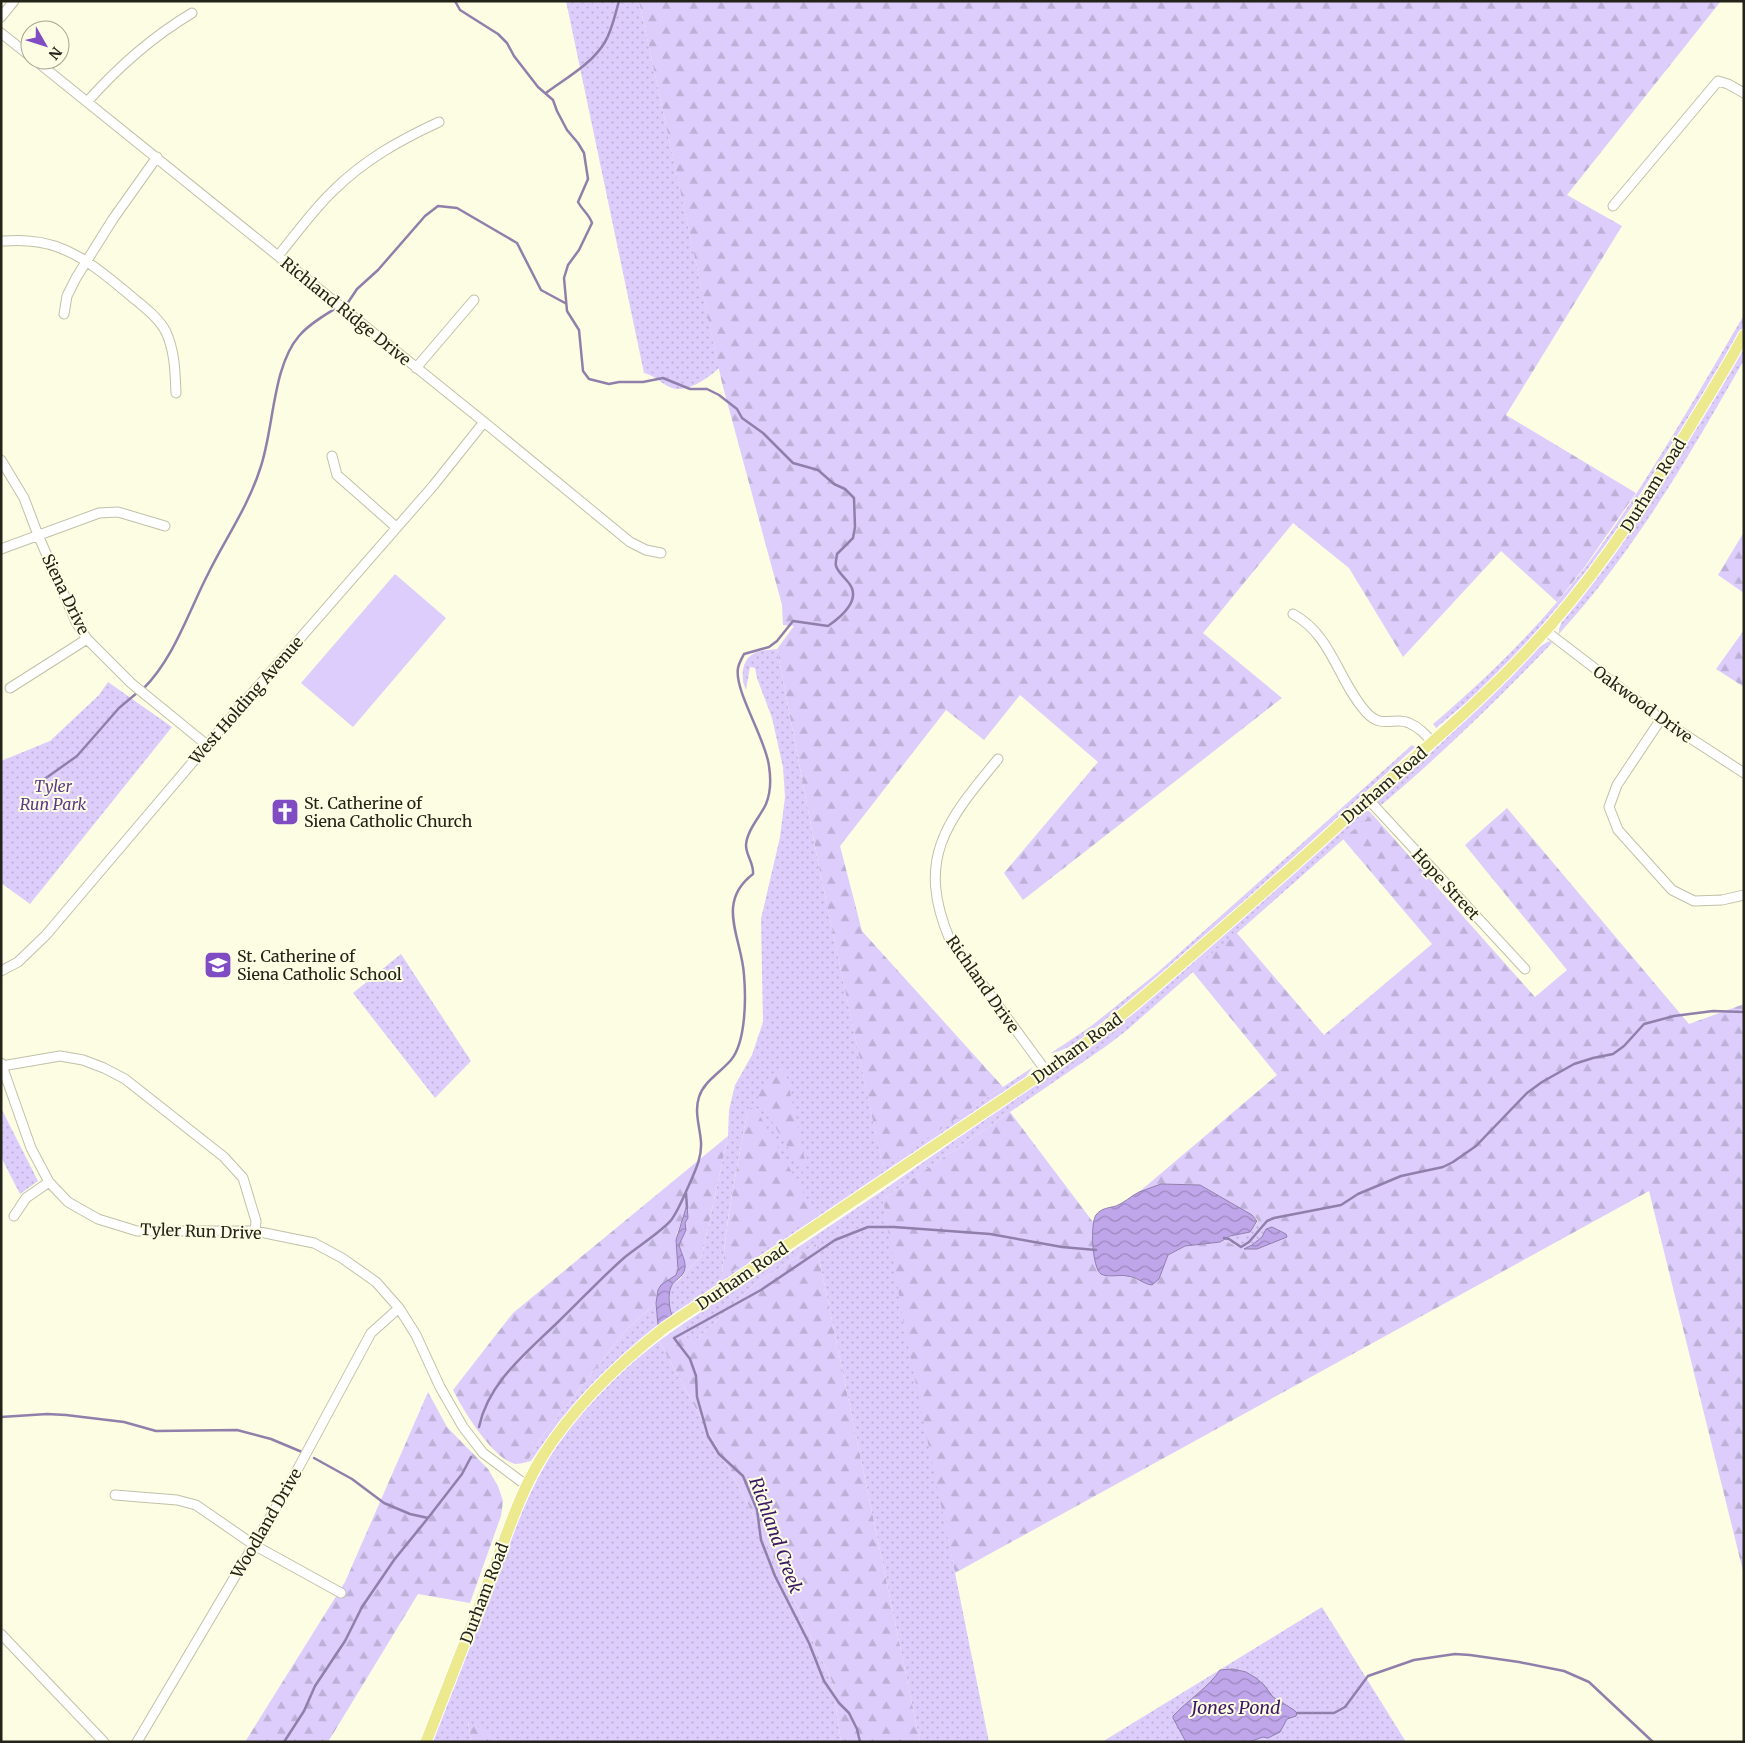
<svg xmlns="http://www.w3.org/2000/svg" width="1745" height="1743" viewBox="0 0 1745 1743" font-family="Merriweather,serif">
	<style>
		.green { fill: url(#green-dots); fill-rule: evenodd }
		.forest { fill: url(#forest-firs) }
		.pitch { fill: #ddcdfc }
		.water { fill: url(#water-waves); stroke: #907fab }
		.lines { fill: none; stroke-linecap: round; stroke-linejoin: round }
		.stream { stroke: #907fab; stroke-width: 2.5 }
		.minor-casing { stroke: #c1c1a9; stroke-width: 11 }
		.major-casing { stroke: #fff; stroke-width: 13 }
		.minor { stroke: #fff; stroke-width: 9 }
		.major { stroke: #ece98f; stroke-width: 11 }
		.labels { text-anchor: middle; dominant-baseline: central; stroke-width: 4; stroke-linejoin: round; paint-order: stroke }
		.street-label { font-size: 16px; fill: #232319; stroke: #fdfde3 }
		.park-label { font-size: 16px; font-style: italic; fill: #5c3a8a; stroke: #fdfde3 }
		.poi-label { font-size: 16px; fill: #232319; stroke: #fdfde3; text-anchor: start }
		.water-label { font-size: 18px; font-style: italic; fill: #3c1765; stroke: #fdfde3 }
	</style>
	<defs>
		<pattern id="green-dots" width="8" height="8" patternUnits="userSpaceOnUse" patternTransform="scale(1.25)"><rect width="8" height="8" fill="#ddcdfc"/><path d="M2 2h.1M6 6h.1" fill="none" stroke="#bdb0d7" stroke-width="1.8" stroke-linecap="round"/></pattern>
		<pattern id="forest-firs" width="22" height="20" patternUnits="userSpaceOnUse" patternTransform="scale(1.25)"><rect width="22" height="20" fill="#ddcdfc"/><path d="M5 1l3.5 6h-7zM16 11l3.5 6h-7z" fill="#bdb0d7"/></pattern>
		<pattern id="water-waves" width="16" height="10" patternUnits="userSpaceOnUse" patternTransform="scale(1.25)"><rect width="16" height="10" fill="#bfa6ea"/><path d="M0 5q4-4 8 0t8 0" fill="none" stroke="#9b87bd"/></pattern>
	</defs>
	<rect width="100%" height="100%" fill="#fdfde3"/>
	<path class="green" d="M566,1H639L719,368C708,378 688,393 672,388C662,385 657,376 644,373Z
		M1744,315V326L1733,346L1635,505L1580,583L1522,650L1478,693L1436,728L1433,724C1488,677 1540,626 1584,569C1644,489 1693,401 1744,315Z
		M1744,345V360C1689,456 1634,552 1559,634V629L1562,621L1613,556L1653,497Z
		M1549,641L1552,643C1496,701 1440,756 1379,807L1378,801L1435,749L1539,647Z
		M777,649L820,872L883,1167L1033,1067L1024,1079L623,1355C588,1386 558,1422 531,1461L527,1462L541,1438L627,1329L656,1303L658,1325L670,1311V1289L672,1285L681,1278L702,1255L728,1136L729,1110L735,1085L752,1055L763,1022L761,919L780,837L785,797L783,767L772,718L757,678L755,668L750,667L746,690C740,677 741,658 757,652C763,650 770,650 777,649ZM756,1109L760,1118L722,1277C725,1222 737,1168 747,1114Z
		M108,682L172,727L30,904L1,883V761L50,741L99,695Z
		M1412,745L1415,747L1414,748C1333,822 1252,896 1169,968C1143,991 1084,1048 1051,1053L1090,1027L1157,973Z
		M1364,811H1369L1372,814L1126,1031L1105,1047L883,1199L955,1573L989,1742H920L816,1244L755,1284L698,1338H687L680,1326L882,1191L1097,1041L1138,1010Z
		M401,954L471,1061L435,1098L353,993Z
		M1,1108L38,1181L20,1194L1,1157Z
		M1257,1223L1266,1229L1262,1237L1252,1245L1244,1249L1223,1240C1237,1232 1246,1236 1257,1223Z
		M659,1341L748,1504L832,1681L841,1742H501L468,1722L471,1742H432C451,1692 470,1643 489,1593C514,1529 538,1462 584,1409C606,1383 632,1362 659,1341Z
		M1322,1607L1406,1742H1102Z"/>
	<path class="forest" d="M639,1H1721L1567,195L1622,226L1506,415L1636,493L1584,568L1557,602L1501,551L1403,657L1349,568L1293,523L1203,633L1282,698L1023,900L1004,873L1098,762L1020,695L984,740L946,710L840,846L862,931L1003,1087L883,1168L820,872L777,649L794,626L783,625L782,605L722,383Z
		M1744,532V593L1718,575Z
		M1744,630V687L1716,669Z
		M1507,808L1689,1024L1744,1004V1575L1649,1191L955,1573L905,1331L883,1199L1010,1112L1093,1222V1250L1097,1269L1100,1273L1104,1275L1128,1276L1147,1284L1159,1279L1168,1255L1185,1246L1220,1242L1223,1240C1255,1255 1257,1249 1286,1234L1272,1228L1266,1229L1257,1223L1258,1220L1252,1215L1200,1185L1161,1184L1139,1192L1277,1075L1192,971L1236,932L1324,1035L1432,944L1343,839L1372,814L1535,997L1567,970L1465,845Z
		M784,1064L806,1165L804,1174L758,1099C761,1083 772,1074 784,1064Z
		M750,1108L756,1109L816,1215L722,1278C725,1223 737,1168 747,1114Z
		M728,1136L702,1255L681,1278C687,1265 683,1258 679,1245L686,1230L685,1223L688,1218V1206L677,1233L676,1248L679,1261L676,1275L658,1290L656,1303L627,1329L541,1438L527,1462C523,1463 519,1464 515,1464C492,1458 463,1410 453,1390L513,1313Z
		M816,1244L920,1742H841L832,1681L748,1504L659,1341L680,1326L687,1338H698L755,1284Z
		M428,1392L447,1427L488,1469L498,1486L503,1501L501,1516L470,1603L418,1594L328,1742H245L345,1582Z
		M468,1721L501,1742H471Z"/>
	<path class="pitch" d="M395,574L446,618L353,727L301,683Z"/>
	<path class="water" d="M1161,1184L1200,1185L1252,1215L1257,1221L1250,1232L1230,1236L1220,1242L1185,1246L1168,1255L1159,1279L1152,1285C1143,1284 1137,1277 1127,1276C1120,1274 1108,1278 1101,1274C1092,1268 1090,1223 1096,1215C1101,1208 1109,1208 1116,1206C1124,1203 1131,1196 1139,1192C1146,1189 1154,1187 1161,1184Z
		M687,1205L688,1218L685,1223L686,1230L679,1245C681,1253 686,1261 685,1268C683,1279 674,1279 671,1287C668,1293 669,1309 672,1315L658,1325L656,1303L658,1290L661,1285L676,1275L678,1269L676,1240Z
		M1272,1227L1286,1234L1287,1237L1257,1249H1244L1252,1245L1262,1237L1266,1229Z
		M1233,1669L1246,1672L1256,1678L1264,1685L1273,1697L1294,1710L1297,1713L1296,1716L1287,1719L1280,1732L1268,1738L1263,1737L1249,1742H1186L1173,1718V1716C1187,1701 1210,1686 1220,1670Z"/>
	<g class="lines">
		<path class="stream" d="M455,1L460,10L498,34L507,43L514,56L538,87L553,100L557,111L567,130L578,143L584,153L588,179L578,202C583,211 589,214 592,223L579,250L568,265L564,278L567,311L579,330L583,371L589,379L609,384L619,382H643L663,378L690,389H707L719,395L737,409L742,418L763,433L793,463L818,470L834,484L845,489L854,498L855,527L853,538L837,554C837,557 835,562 836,566C838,572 844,577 848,582C863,599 841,617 828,626L793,621L777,641L769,647L744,654C742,658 739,663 738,668C734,691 766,739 769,766C771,779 771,792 766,804C760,817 747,830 746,845C746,856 754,863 753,874C715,903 742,938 744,975C746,998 746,1042 731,1060C721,1072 704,1081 699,1097C694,1112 700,1127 701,1142C702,1158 695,1171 689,1185C684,1196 679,1209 672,1219C664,1230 637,1247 625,1257C601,1278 580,1301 557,1323C526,1353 488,1383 479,1427
			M546,93C566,78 592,64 605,42C612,30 615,15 619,1
			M344,305L347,304L357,289L378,270L425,216L438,206L457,208L517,243L541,290L565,303
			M143,689C174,658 188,613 208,574C225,539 248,507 260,469C274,430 272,367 299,336C309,324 325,315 338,307
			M39,783L77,756L119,708L138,692
			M686,1193L687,1208
			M1224,1238L1229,1239L1241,1247L1249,1242L1267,1221L1274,1218L1341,1205L1358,1194L1401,1176L1443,1167L1453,1162L1476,1146L1527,1093L1542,1082L1574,1064L1593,1058L1613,1054L1624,1046L1644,1024L1674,1016L1713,1011L1744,1012
			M1,1417L47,1414L66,1415L124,1422L156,1431L237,1430L271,1439L302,1452
			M314,1458L352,1479L384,1503L410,1514L428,1518
			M1297,1713H1334L1345,1707L1368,1676L1414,1660L1455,1654L1470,1655L1519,1662L1564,1671L1589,1682L1653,1742
			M284,1742L304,1711L315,1686L345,1641L362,1607L394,1560L428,1518L462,1474L471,1457
			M860,1742L857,1729L849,1713L839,1703L824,1681L809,1643L775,1576L761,1540L757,1510L743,1476L719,1454L708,1436L697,1397L696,1376L690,1359L674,1338L761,1290L835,1240L868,1227H894L990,1234L1062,1247L1096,1250"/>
		<defs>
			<path id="minor" d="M1,17L14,1
				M1,33L30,56
				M35,60L484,422L630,542L646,550L661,553
				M87,102C118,67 152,37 192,13
				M1613,206L1718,81L1728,84L1744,93
				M1,241C10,241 19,240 28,241C70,243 101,271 132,297C144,307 159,318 166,332C175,352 175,372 176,393
				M278,256C296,234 313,210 333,191C364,160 400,140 439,122
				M64,314L67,296L76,278L113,219L157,157
				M416,368L474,300
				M332,456L337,475L396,527
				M1,460L24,498L38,535L56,576L76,622L87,639L131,683L207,745
				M1,549L99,513L118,512L165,526
				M1293,614C1332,635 1338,681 1366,712C1382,730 1395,716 1409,723C1419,727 1426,735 1433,743
				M1546,631L1661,719L1744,773
				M10,688L87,639
				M1661,719L1617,785L1609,807L1618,830L1672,890L1694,901L1722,900L1744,895
				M998,759C947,821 915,858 950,940L1046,1071
				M1367,798L1525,969
				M1,971L18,962L46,935L214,737L433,486L484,422
				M1,1063L31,1148L49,1182L68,1202L98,1219L137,1231H255L314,1243L342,1258L376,1282L399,1308L416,1335L440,1387L463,1427L483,1453L526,1485
				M2,1066L60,1056L83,1060L104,1068L125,1079L224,1157L243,1178L256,1221L255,1231
				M14,1216L26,1198L49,1182
				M115,1495L177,1500L196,1505L254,1545L341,1593
				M1,1634L104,1742
				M137,1742L288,1487L371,1333L399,1308"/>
			<path id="major" d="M426,1742C449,1684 471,1626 494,1568C508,1531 521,1491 542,1457C574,1406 617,1365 664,1328L1071,1054C1114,1023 1154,988 1194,953C1239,914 1285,874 1329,834C1396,772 1468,715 1530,648C1589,585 1636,515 1680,443C1702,407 1724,372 1744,335"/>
		</defs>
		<use href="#minor" class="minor-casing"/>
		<use href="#major" class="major-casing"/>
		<use href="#minor" class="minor"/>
		<use href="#major" class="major"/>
	</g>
	<defs>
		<symbol id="church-square" viewBox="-11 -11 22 22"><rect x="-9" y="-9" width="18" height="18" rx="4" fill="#804cc3" stroke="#fdfde3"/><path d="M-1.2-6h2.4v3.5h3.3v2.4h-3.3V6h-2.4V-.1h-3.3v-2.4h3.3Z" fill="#fff"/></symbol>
		<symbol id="school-square" viewBox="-11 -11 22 22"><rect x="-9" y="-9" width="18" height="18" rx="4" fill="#804cc3" stroke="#fdfde3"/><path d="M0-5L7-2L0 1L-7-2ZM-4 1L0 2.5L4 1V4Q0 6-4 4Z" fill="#fff"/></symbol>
	</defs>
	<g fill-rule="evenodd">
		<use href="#church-square" x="269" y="796" width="32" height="32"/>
		<use href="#school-square" x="202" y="949" width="32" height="32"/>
	</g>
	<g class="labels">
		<g class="street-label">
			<text transform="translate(346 311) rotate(39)">Richland Ridge Drive</text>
			<text transform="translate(1653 485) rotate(-58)">Durham Road</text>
			<text transform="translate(66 594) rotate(64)">Siena Drive</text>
			<text transform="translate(246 700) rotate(-49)">West Holding Avenue</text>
			<text transform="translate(1643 704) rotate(36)">Oakwood Drive</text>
			<text transform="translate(1384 785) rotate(-41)">Durham Road</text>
			<text transform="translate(1446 884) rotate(47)">Hope Street</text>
			<text transform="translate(983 984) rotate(55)">Richland Drive</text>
			<text transform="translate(1077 1048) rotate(-36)">Durham Road</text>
			<text transform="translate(201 1231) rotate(2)">Tyler Run Drive</text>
			<text transform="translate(742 1276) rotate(-34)">Durham Road</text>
			<text transform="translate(266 1523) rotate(-60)">Woodland Drive</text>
			<text transform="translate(484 1593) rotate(-69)">Durham Road</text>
		</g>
		<g class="park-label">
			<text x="53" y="786">Tyler<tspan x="53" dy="18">Run Park</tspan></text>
		</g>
		<g class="poi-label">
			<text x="304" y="803">St. Catherine of<tspan x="304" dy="18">Siena Catholic Church</tspan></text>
			<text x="237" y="956">St. Catherine of<tspan x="237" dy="18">Siena Catholic School</tspan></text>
		</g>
		<g class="water-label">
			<text transform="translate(776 1535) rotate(70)">Richland Creek</text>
			<text x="1236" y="1707">Jones Pond</text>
		</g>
	</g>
	<rect width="1745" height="1743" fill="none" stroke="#232319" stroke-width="5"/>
	<g transform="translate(45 45) rotate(129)"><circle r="24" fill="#fdfde3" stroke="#a6a692"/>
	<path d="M0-4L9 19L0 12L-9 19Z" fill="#804cc3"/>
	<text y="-8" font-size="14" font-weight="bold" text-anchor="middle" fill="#232319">N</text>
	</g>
</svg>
